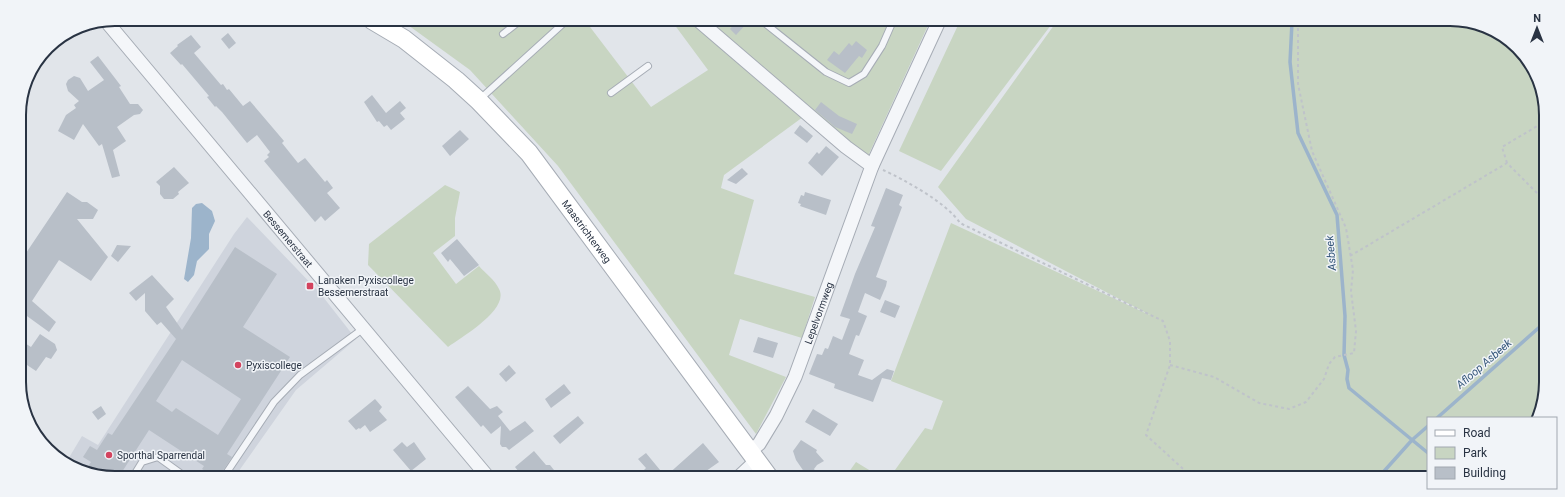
<svg xmlns="http://www.w3.org/2000/svg" width="1565" height="497" viewBox="0 0 1565 497" font-family="Roboto,sans-serif">
	<style>
		.built { fill: #cfd4dd }
		.green { fill: #c8d5c2 }
		.water { fill: #9cb4cb }
		.lines { fill: none; stroke-linecap: round; stroke-linejoin: round }
		.stream { stroke: #9cb4cb; stroke-width: 3.5 }
		.building { fill: #b8bfc8; fill-rule: evenodd }
		.service-casing { stroke: #a6acb5; stroke-width: 8 }
		.minor-casing { stroke: #a6acb5; stroke-width: 15 }
		.secondary-casing { stroke: #a6acb5; stroke-width: 20 }
		.path { stroke: #bfc3ca; stroke-width: 2; stroke-dasharray: 3 3; stroke-linecap: butt }
		.service { stroke: #f4f6f9; stroke-width: 6 }
		.minor { stroke: #f4f6f9; stroke-width: 13 }
		.secondary { stroke: #fff; stroke-width: 18 }
		.poi-dot { fill: #d3435e; stroke: #f1f4f8; stroke-width: 1.5 }
		.labels { text-anchor: middle; dominant-baseline: central; stroke-width: 3; stroke-linejoin: round; paint-order: stroke }
		.street-label { font-size: 10px; fill: #293343; stroke: #f1f4f8 }
		.poi-label { font-size: 10px; fill: #293343; stroke: #f1f4f8; text-anchor: start }
		.water-label { font-size: 11px; font-style: italic; fill: #325478; stroke: #f1f4f8 }
		.rim { fill: none; stroke: #293343; stroke-width: 2 }
	</style>
	<rect width="100%" height="100%" fill="#e1e5ea"/>
	<path class="built" d="M247,217L320,293L356,339L296,390L236,475H90L67,461L82,436L98,445L234,234Z"/>
	<path class="green" d="M401,20H592L587,23L651,107L708,70L671,20H691L803,117L724,175L721,188L754,200L734,274L815,297L802,338L740,319L729,355L786,377L756,434L558,166L470,70Z
		M707,20L930,21L868,156L846,141Z
		M960,21H1054L941,171L899,151Z
		M1057,21L1475,22L1522,52L1544,96L1543,407L1538,418H1428V478L890,477L925,428L932,430L943,401L891,381L951,223L1152,316L966,219L938,187Z
		M445,185L460,192L455,218V236L433,253L456,284L479,266C485,273 495,280 499,289C510,309 462,337 448,347L368,265L369,244Z
		M856,462L879,476H846Z"/>
	<path class="water" d="M202,203L212,211L215,221L209,234V249L197,261L194,275L188,282L184,279L191,238L192,208L196,204Z"/>
	<g class="lines">
		<path class="stream" d="M1292,22L1290,62L1298,133L1337,215L1345,316L1344,355L1348,370L1347,379L1349,388L1428,453
			M1437,418L1543,324
			M1378,478L1412,440L1428,426"/>
	</g>
	<path class="building" d="M737,21H749L736,35L730,29Z
		M228,33L236,43L229,49L221,39Z
		M191,35L201,47L194,53L221,85L223,84L227,90L229,89L243,106L250,101L284,141L282,143L298,163L305,158L325,182L327,180L333,188L327,193L340,208L325,221L321,216L315,222L264,161L269,157L267,155L270,152L257,135L247,143L222,112L216,106L215,107L207,97L209,96L182,64L181,65L170,53L178,46L177,45Z
		M856,41L867,50L862,58L859,56L845,73L827,60L834,51L839,55L849,43L852,46Z
		M98,56L121,86L119,87L130,104H138L143,110L140,114L134,115L117,127L126,141L113,150L120,176L112,178L102,144L99,146L83,124L74,140L58,131L66,115L76,108L74,105L79,101L68,91L66,84L68,80L74,76L80,78L88,91L104,80L90,62Z
		M372,95L386,113L400,101L406,108L400,113L405,119L391,130L387,125L384,127L379,121L377,122L364,102Z
		M821,102L839,116L857,124L852,134L835,127L815,110Z
		M800,125L813,136L807,143L794,133Z
		M460,130L469,139L450,156L442,146Z
		M826,146L839,157L822,176L808,163L817,152L819,154Z
		M174,167L189,183L178,192L179,194L173,199H164L160,194V186L156,182Z
		M742,168L748,174L736,184L727,180Z
		M886,188L903,195L899,205L902,207L876,277L887,281L886,286L880,300L865,293L858,312L867,316L859,336L856,335L849,354L864,360L858,375L872,380L887,369L894,371L891,380L882,378L873,402L834,388L835,384L809,374L817,354L822,355L825,348L828,349L833,336L842,340L850,319L840,316L855,274L875,227L871,226Z
		M67,192L82,202H87L98,210L93,219H77L108,257L91,281L59,260L32,301L56,322L49,332L20,311V262Z
		M805,192L831,200L826,215L800,206L801,204L798,203L801,195L804,196Z
		M457,239L479,265L464,276L450,259L448,262L441,253Z
		M117,245L131,246L118,262L111,256Z
		M235,247L277,274L243,327L290,357L227,454L232,457L220,475H211L202,469L204,466L149,430L120,475H90L85,471L91,462L83,457L90,446L97,450L108,433L112,435L176,339L161,322L157,325L145,311V293L136,301L129,293L152,275L174,299L166,307L182,330ZM182,360L241,399L218,435L176,408L172,412L156,401Z
		M885,300L900,306L895,318L880,312Z
		M40,334L55,344L57,350L51,359L46,357L36,371L21,361L20,340L31,347Z
		M758,337L778,343L773,358L753,352Z
		M509,365L516,373L506,382L499,374Z
		M564,384L571,393L551,408L545,399Z
		M468,386L490,409L497,406L503,412L498,416L510,431L525,421L534,431L509,450L506,447H502L500,444L501,426L491,434L483,425L481,427L455,397Z
		M375,399L382,407L379,411L387,420L370,432L365,425L360,429L359,428L356,430L348,421Z
		M101,406L106,414L98,420L92,412Z
		M813,409L838,424L830,436L805,422Z
		M578,416L584,423L560,444L553,436Z
		M801,440L817,450L816,452L824,461L817,465L814,469L816,472L810,476H807L796,460L793,451Z
		M402,442L407,447L414,442L426,459L411,471L393,450Z
		M703,443L719,462L699,476H666Z
		M534,451L546,465H550L554,470L548,476H522L515,467Z
		M646,453L665,476H649L644,470L646,468L638,459Z"/>
	<g class="lines">
		<defs>
			<path id="service" d="M762,21L826,72L849,83L864,74L882,46L893,21
				M503,34L521,20
				M611,93L648,66
				M480,99L567,20
				M134,475L142,462L158,457L183,475
				M225,475L274,402L300,375L364,328"/>
			<g id="minor">
				<path d="M698,20L846,147L872,166"/>
				<path id="s1" d="M106,21L487,476"/>
				<path id="s2" d="M749,452L759,444L776,416L795,377L872,166L939,21"/>
				<path d="M740,476L756,461"/>
			</g>
			<g id="secondary">
				<path id="s3" d="M372,20L404,39L456,80L478,100L529,153L768,476"/>
			</g>
		</defs>
		<use href="#service" class="service-casing"/>
		<use href="#minor" class="minor-casing"/>
		<use href="#secondary" class="secondary-casing"/>
		<path class="path" d="M1507,163L1502,147L1544,122
			M883,170C905,180 947,203 960,223L1163,321L1170,341V365L1146,435L1192,477
			M1350,256L1507,163L1544,200
			M1170,365L1214,377L1259,403L1289,409L1306,402L1324,379L1329,364L1335,357L1354,353L1356,331L1351,291L1353,270L1346,228L1312,151L1298,84V22"/>
		<use href="#service" class="service"/>
		<use href="#minor" class="minor"/>
		<use href="#secondary" class="secondary"/>
	</g>
	<g class="poi-dot">
		<rect x="306" y="282" width="8" height="8" rx="2"/>
		<circle cx="238" cy="365" r="4"/>
		<circle cx="109" cy="455" r="4"/>
	</g>
	<g class="labels">
		<g class="street-label">
			<text stroke="none"><textPath href="#s3" startOffset="304">Maastrichterweg</textPath></text>
			<text stroke="none"><textPath href="#s1" startOffset="284">Bessemerstraat</textPath></text>
			<text stroke="none"><textPath href="#s2" startOffset="157">Lepelvormweg</textPath></text>
		</g>
		<g class="poi-label">
			<text x="318" y="280">Lanaken Pyxiscollege<tspan x="318" dy="12">Bessemerstraat</tspan></text>
			<text x="246" y="365">Pyxiscollege</text>
			<text x="117" y="455">Sporthal Sparrendal</text>
		</g>
		<g class="water-label">
			<text transform="translate(1331 253) rotate(-95)">Asbeek</text>
			<text transform="translate(1484 364) rotate(-41)">Afloop Asbeek</text>
		</g>
	</g>
	<path d="M0 0H1565V497H0ZM115 26H1450A89 89 0 0 1 1539 115V382A89 89 0 0 1 1450 471H115A89 89 0 0 1 26 382V115A89 89 0 0 1 115 26Z" fill="#f1f4f8" fill-rule="evenodd"/>
	<path class="rim" d="M115 26H1450A89 89 0 0 1 1539 115V382A89 89 0 0 1 1450 471H115A89 89 0 0 1 26 382V115A89 89 0 0 1 115 26Z"/>
	<rect x="1427" y="417" width="130" height="72" fill="#f1f4f8" stroke="#a1a7b0"/>
	<rect x="1435" y="430" width="20" height="6" fill="#ffffff" stroke="#a1a7b0"/>
	<text x="1463" y="437" font-size="12" fill="#293343">Road</text>
	<rect x="1435" y="447" width="20" height="12" fill="#c8d5c2" stroke="#a1a7b0"/>
	<text x="1463" y="457" font-size="12" fill="#293343">Park</text>
	<rect x="1435" y="467" width="20" height="12" fill="#b8bfc8" stroke="#a1a7b0"/>
	<text x="1463" y="477" font-size="12" fill="#293343">Building</text>
	<g transform="translate(1537 28)" stroke="#f1f4f8" stroke-width="3" paint-order="stroke">
	<path d="M0-3L7 15L0 10L-7 15Z" fill="#293343"/>
	<text y="-6" font-size="11" font-weight="bold" text-anchor="middle" fill="#293343">N</text>
	</g>
</svg>
